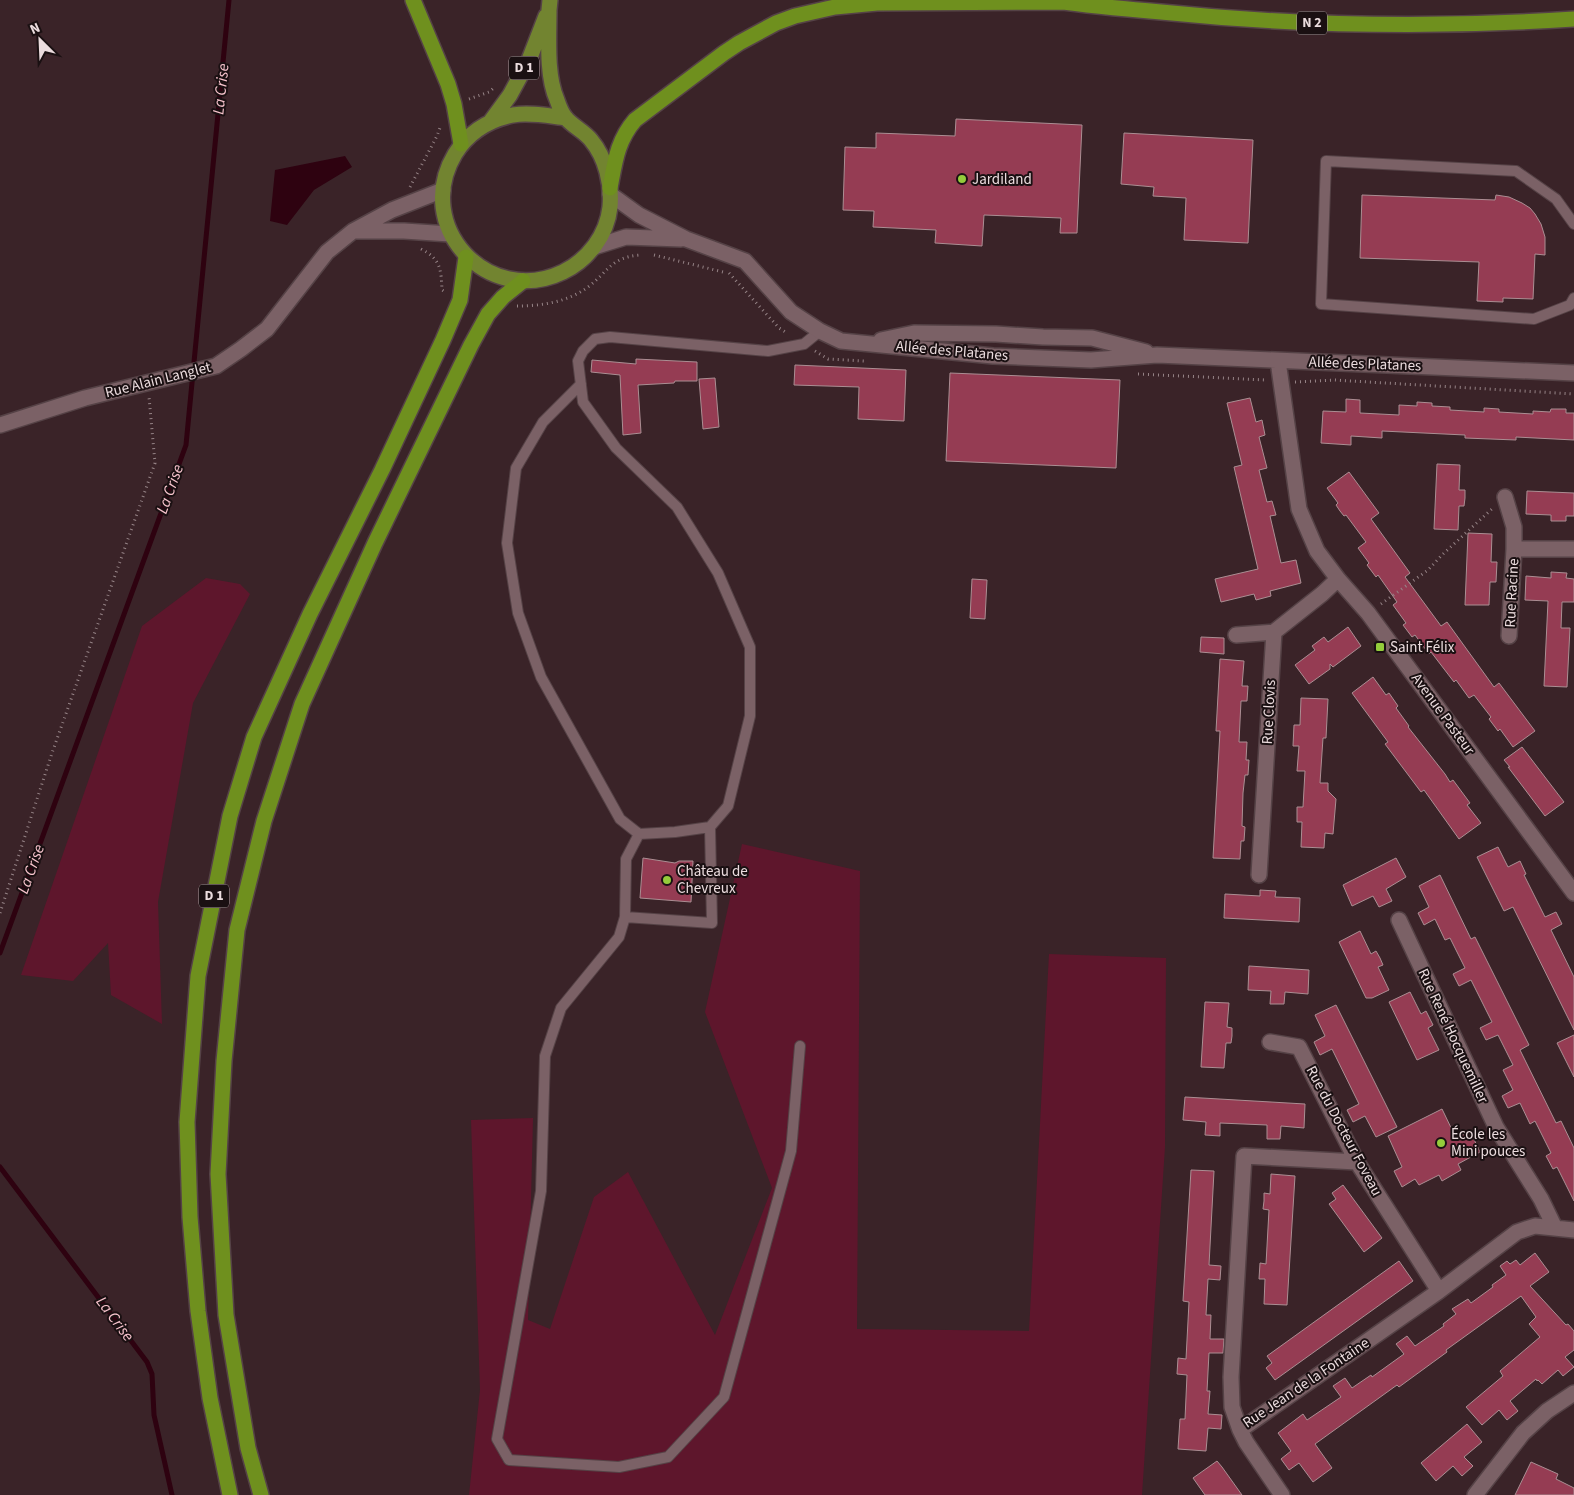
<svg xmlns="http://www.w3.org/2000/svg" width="1574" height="1495" viewBox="0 0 1574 1495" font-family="'Source Sans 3',sans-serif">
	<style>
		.green { fill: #5e162c }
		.water { fill: #2e0210 }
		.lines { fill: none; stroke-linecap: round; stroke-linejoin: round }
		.stream { stroke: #2e0210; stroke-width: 5 }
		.building { fill: #953c53; stroke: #ab8e93 }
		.service-casing { stroke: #554246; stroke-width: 12 }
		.minor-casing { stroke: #554246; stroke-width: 18 }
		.tertiary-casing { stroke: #554246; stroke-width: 18 }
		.primary-casing { stroke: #554246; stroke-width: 18 }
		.trunk-casing { stroke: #554246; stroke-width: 18 }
		.path { stroke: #968487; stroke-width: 3; stroke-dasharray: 1 4; stroke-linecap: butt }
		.service { stroke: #7b6166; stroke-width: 10 }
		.minor { stroke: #7b6166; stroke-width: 15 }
		.tertiary { stroke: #7b6166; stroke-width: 15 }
		.primary { stroke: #728430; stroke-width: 15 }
		.trunk { stroke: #6f901e; stroke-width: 15 }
		.poi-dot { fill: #94cc3b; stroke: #1a1012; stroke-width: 2 }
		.labels { text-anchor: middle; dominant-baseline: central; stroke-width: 4; stroke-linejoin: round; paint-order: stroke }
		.shield { fill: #1a1012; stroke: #ac9fa1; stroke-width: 1 }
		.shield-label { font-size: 14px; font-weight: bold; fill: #ebdcde }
		.poi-label { font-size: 15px; fill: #ebdcde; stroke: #1a1012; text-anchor: start }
		.street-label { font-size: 15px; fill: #ebdcde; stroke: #1a1012 }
		.water-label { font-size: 16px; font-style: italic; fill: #f9c5ce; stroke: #1a1012 }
	</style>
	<rect width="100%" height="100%" fill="#3a2328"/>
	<path class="green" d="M206,578L240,584L250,594L193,703L158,902L162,1024L111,995L108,943L73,981L21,975L142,626Z
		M742,844L860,871L857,1329L1029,1331L1049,954L1166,958L1165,1147L1142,1495H469L480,1390L471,1120L533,1118L528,1320L550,1329L594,1197L628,1172L715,1335L772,1188L705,1012Z"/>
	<path class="water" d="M345,156L352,167L314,190L287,225L270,221L275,170Z"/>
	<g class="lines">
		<path class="stream" d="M0,953L186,445L229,0
			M0,1167L147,1362L152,1374L154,1415L172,1495"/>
	</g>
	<path class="building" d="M956,119L1082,125L1077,233H1060L1061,218L984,215L982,246L935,243L936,230L873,227L874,211L843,210L845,147L876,148V133L955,136Z
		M1124,133L1253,140L1248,243L1184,240L1186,198L1153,196L1154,187L1121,184Z
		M1362,195L1495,200L1496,195L1509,197L1522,203L1530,208L1535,214L1541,224L1545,237V255L1535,254L1533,299L1503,298V302L1477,301L1479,262L1360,258Z
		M636,359L697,362V381H675L674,383L638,385L641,433L623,435L620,375L591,372L592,360L636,364Z
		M795,365L906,370L904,421L858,419L859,387L794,385Z
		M950,373L1120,380L1116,468L946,461Z
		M715,378L719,427L703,429L699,379Z
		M1250,398L1256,422L1262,420L1265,435L1259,437L1267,468L1259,470L1267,502L1272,501L1276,515L1270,516L1281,563L1296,560L1301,583L1270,591L1271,596L1256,600L1254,594L1221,602L1215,579L1258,569L1234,467L1242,465L1227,403Z
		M1346,399L1360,400V413L1399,415V405L1417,406V402L1432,403V406L1450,407V410L1484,412V408L1499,409V412L1533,414V411L1550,412L1551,409H1566V413H1574V440L1516,437V440L1465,438V435L1382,431V438L1351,436V445L1321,443L1323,411L1346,412Z
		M1437,464L1460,465L1459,490H1465V498L1464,506H1459L1458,530L1434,529Z
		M1349,472L1379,513L1371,519L1410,573L1405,577L1441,626L1447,622L1494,687L1499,683L1535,731L1513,747L1500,729L1498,731L1489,719L1491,717L1474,695L1469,698L1456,680L1454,682L1431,652L1429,654L1415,635L1412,637L1403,625L1406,623L1393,605L1397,602L1378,575L1376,577L1367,565L1369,563L1358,548L1366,542L1346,515L1344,516L1340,511L1336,505L1338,503L1327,488Z
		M1527,491L1574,493V516H1566V521H1551V515L1526,514Z
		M1468,533L1492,534L1491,562H1497L1496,582H1490L1489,605H1465Z
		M1551,572L1567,573L1566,578L1574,579V602H1562L1561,628H1570L1567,687L1544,686L1548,601L1525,600L1526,576L1551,578Z
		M972,579L987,580L985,619L970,618Z
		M1348,627L1361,646L1333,667L1330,664V669L1309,684L1295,665L1315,650L1312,646L1324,637L1328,642Z
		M1201,637L1224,638V654L1200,652Z
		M1220,659L1244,661L1242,686H1248L1247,701H1241L1239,742H1247L1246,760H1249L1248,775H1245L1243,793L1242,826L1245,827L1244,841H1241L1240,859L1213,858L1220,731H1216Z
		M1373,677L1386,695L1389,693L1398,706L1396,708L1409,726L1408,727L1445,774L1450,782L1453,780L1470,803L1467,805L1481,823L1459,839L1424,790L1421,792L1385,744L1388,742L1352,693Z
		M1301,698L1328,699L1326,738H1323L1320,783H1328V791L1336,799L1333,834L1325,833L1324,848L1301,847L1302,822H1297V807H1303L1305,771H1297L1299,746H1293L1294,725H1300Z
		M1522,747L1564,802L1545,816L1508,767H1510L1504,760Z
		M1498,847L1508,867L1520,861L1526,874L1524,875L1545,917L1556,912L1562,924L1551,930L1574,977V1030L1513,907L1504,911L1477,857Z
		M643,858L675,863L679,861H693L691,902L640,898Z
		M1396,858L1406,877L1386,889L1392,901L1379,907L1373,896L1352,906L1343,885Z
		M1440,875L1471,939L1475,937L1529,1045L1520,1050L1556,1123L1561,1121L1574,1148V1201L1557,1167L1553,1169L1546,1156L1551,1153L1535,1121L1530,1124L1520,1103L1508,1108L1502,1096L1513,1090L1503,1070L1513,1065L1498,1035L1486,1040L1480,1028L1492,1022L1471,980L1459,986L1453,974L1465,968L1450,938L1445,940L1435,919L1424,925L1418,913L1429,907L1419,886Z
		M1260,890L1276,891L1275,897L1300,898L1299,922L1224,918L1225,894L1260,896Z
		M1360,931L1371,954L1376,951L1380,958L1383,965L1378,967L1389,990L1372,998H1366L1339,942Z
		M1249,966L1309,970L1308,994L1285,992L1284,1004H1270L1271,991L1248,990Z
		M1410,992L1421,1014L1426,1011L1433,1025L1428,1028L1439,1050L1417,1060L1389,1002Z
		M1205,1002L1229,1003L1227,1027L1232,1028V1036L1231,1043H1226L1224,1068L1201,1067Z
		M1336,1005L1397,1127L1376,1137L1365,1116L1353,1122L1347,1110L1359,1104L1332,1049L1320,1055L1314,1042L1325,1036L1315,1015Z
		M1574,1035V1077L1557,1043Z
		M1185,1097L1305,1104L1304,1128L1281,1126L1280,1139H1267V1125L1220,1123V1136L1205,1135L1206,1122L1183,1120Z
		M1442,1109L1456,1138L1470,1131L1480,1152L1458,1164L1461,1170L1442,1181L1439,1175L1419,1185L1415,1179L1402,1187L1394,1171L1402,1167L1388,1136Z
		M1191,1170L1214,1171L1209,1265L1221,1266L1220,1280L1208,1279L1206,1315H1211L1210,1339H1224L1223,1353H1209L1207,1391H1210L1208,1414L1222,1415L1221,1429L1208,1428L1206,1451L1178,1449L1180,1419H1185L1187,1375L1177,1374L1178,1358L1186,1359L1189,1302L1183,1301Z
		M1271,1174L1295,1176L1287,1305L1264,1304L1265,1279H1259L1260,1263L1266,1264L1269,1210L1263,1209L1264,1201V1193L1270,1194Z
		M1343,1185L1382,1238L1364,1252L1329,1204L1336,1199L1332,1193Z
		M1535,1253L1549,1272L1530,1286L1566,1325L1568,1324L1574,1331V1350L1565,1357L1574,1367L1563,1376L1558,1370L1542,1384L1538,1380L1537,1381L1536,1379L1510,1401L1518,1411L1507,1420L1499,1410L1482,1425L1466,1407L1503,1376L1500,1371L1540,1337L1529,1324L1536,1317L1521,1296L1446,1350L1447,1352L1399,1387L1397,1385L1315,1444L1332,1468L1313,1482L1299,1463L1289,1470L1281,1459L1291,1451L1278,1433L1303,1414L1307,1420L1341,1397L1333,1386L1345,1378L1352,1388L1371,1375L1372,1377L1404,1354L1396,1344L1407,1336L1415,1346L1444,1326L1443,1324L1456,1314L1452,1309L1468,1299L1471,1303L1493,1287L1492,1285L1506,1275L1500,1266L1507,1261L1510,1264L1516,1260L1520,1265Z
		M1399,1261L1413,1281L1275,1380L1266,1368L1272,1363L1267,1356Z
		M1467,1424L1482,1442L1464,1457L1473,1466L1462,1476L1453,1466L1436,1481L1421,1463Z
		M1217,1461L1222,1467L1242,1495H1205L1193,1478Z
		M1531,1462L1558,1474L1556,1479L1574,1488V1495H1515Z"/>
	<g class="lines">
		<defs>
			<path id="service" d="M1574,224L1556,199L1516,171L1326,161L1321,304L1534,319L1570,305L1574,298
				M581,384L543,422L516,468L507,543L518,613L541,677L620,819L639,834L675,832L710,827L728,806L750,716V647L718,573L677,507L616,448L583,402L578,361L583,351L595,339L610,337L768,351L804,344L820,331
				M639,834L626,859L625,917L712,923L710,827
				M625,917L619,937L561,1008L545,1056L541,1191L497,1439L509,1460L619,1467L668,1457L724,1397L791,1151L800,1046"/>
			<path id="minor" d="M610,194L639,215L686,239L745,261L791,312L820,331L841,341L993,356L1091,360L1157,355L1574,373
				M594,247L626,237L681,239
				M881,340L914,333L996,334L1043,337L1092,338L1146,352
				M1278,361L1299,509L1317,551L1338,579L1368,613L1574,893
				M1505,497L1514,527V549
				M1236,635L1274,632
				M1509,636L1514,549H1574
				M1259,875L1274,632L1322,594L1338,579
				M1399,920L1496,1127L1541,1199L1555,1228
				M1270,1042L1299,1047L1357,1162L1439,1291
				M1357,1162L1244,1156L1231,1377L1232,1407L1240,1430L1439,1291L1517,1232L1535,1226L1574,1230
				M1240,1430L1246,1442L1282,1495
				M1475,1495L1523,1433L1547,1411L1574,1393"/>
			<path id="tertiary" d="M355,231H404L450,234
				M0,425L85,398L216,366L241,349L267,329L327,252L353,231L392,210L443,190"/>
			<path id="primary" d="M550,0L549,10C549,38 546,75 557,100C559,106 562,113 565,117C572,126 584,131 591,140C606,158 612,184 610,207C607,235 588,260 563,272C488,308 412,226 455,154C468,133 488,120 513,115C530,112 549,116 566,118
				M491,121L510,95L529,60L546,16"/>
			<path id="trunk" d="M413,0L448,84L454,104L461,144
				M1056,1C1091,6 1126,9 1161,12C1298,26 1437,28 1574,19
				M610,188C615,162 617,141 635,120L724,53L739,43L776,23L795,16L835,7L877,3L1066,2
				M230,1495L210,1398L198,1311L190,1217L187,1122L198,976L230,816L254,737L310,614L382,470L443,340L460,300L466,257
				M261,1495L248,1448L226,1315L218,1174L224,1061L237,930L264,821L302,704L375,543L471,345L488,314L503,297L523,281"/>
		</defs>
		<use href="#service" class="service-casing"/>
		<use href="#minor" class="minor-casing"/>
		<use href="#tertiary" class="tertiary-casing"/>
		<use href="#primary" class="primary-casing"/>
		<use href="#trunk" class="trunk-casing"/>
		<path class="path" d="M469,99L489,92L495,87
			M410,187L437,136L441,125
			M421,249C441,259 441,270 442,290L445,292
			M654,255L723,272
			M729,273L779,328L787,333
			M517,306C541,306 568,302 588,287C608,272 611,257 640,255
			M815,351L828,359L864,361
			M1138,374L1266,380
			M1295,382L1334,380L1574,394
			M1381,604L1428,570L1442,555L1494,507
			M0,913L52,753L155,463L149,397"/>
		<use href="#service" class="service"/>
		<use href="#minor" class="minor"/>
		<use href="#tertiary" class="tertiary"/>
		<use href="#primary" class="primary"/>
		<use href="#trunk" class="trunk"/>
	</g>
	<g class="poi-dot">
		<circle cx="962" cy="179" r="5"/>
		<rect x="1375" y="642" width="10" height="10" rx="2.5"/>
		<circle cx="667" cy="880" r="5"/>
		<circle cx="1441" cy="1143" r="5"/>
	</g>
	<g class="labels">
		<g class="shield">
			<rect x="1297" y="11.5" width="30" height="23" rx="4"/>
			<rect x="509" y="56.5" width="30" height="23" rx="4"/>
			<rect x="199" y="884.5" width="30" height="23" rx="4"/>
		</g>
		<g class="shield-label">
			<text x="1312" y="23">N 2</text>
			<text x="524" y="68">D 1</text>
			<text x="214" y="896">D 1</text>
		</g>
		<g class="poi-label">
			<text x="972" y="179">Jardiland</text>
			<text x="1390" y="647">Saint Félix</text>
			<text x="677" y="871">Château de<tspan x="677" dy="17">Chevreux</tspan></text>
			<text x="1451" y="1134">École les<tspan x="1451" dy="17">Mini pouces</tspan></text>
		</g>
		<g class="street-label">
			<text transform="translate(952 351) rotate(5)">Allée des Platanes</text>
			<text transform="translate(1365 364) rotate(2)">Allée des Platanes</text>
			<text transform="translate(158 380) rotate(-14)">Rue Alain Langlet</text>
			<text transform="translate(1512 593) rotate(-87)">Rue Racine</text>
			<text transform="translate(1269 712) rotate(-87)">Rue Clovis</text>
			<text transform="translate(1443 714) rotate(54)">Avenue Pasteur</text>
			<text transform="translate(1453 1036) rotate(65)">Rue René Hocquemiller</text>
			<text transform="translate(1344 1131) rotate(62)">Rue du Docteur Foveau</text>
			<text transform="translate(1306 1383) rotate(-34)">Rue Jean de la Fontaine</text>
		</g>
		<g class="water-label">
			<text transform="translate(221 89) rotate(-84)">La Crise</text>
			<text transform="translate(170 489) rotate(-70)">La Crise</text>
			<text transform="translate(31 869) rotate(-70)">La Crise</text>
			<text transform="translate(115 1319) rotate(53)">La Crise</text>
		</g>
	</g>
	<g transform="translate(40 40) rotate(336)" stroke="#1a1012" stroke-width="4" paint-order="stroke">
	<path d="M0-4L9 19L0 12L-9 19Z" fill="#ebdcde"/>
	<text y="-8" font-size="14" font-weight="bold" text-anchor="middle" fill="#ebdcde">N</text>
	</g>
</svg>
